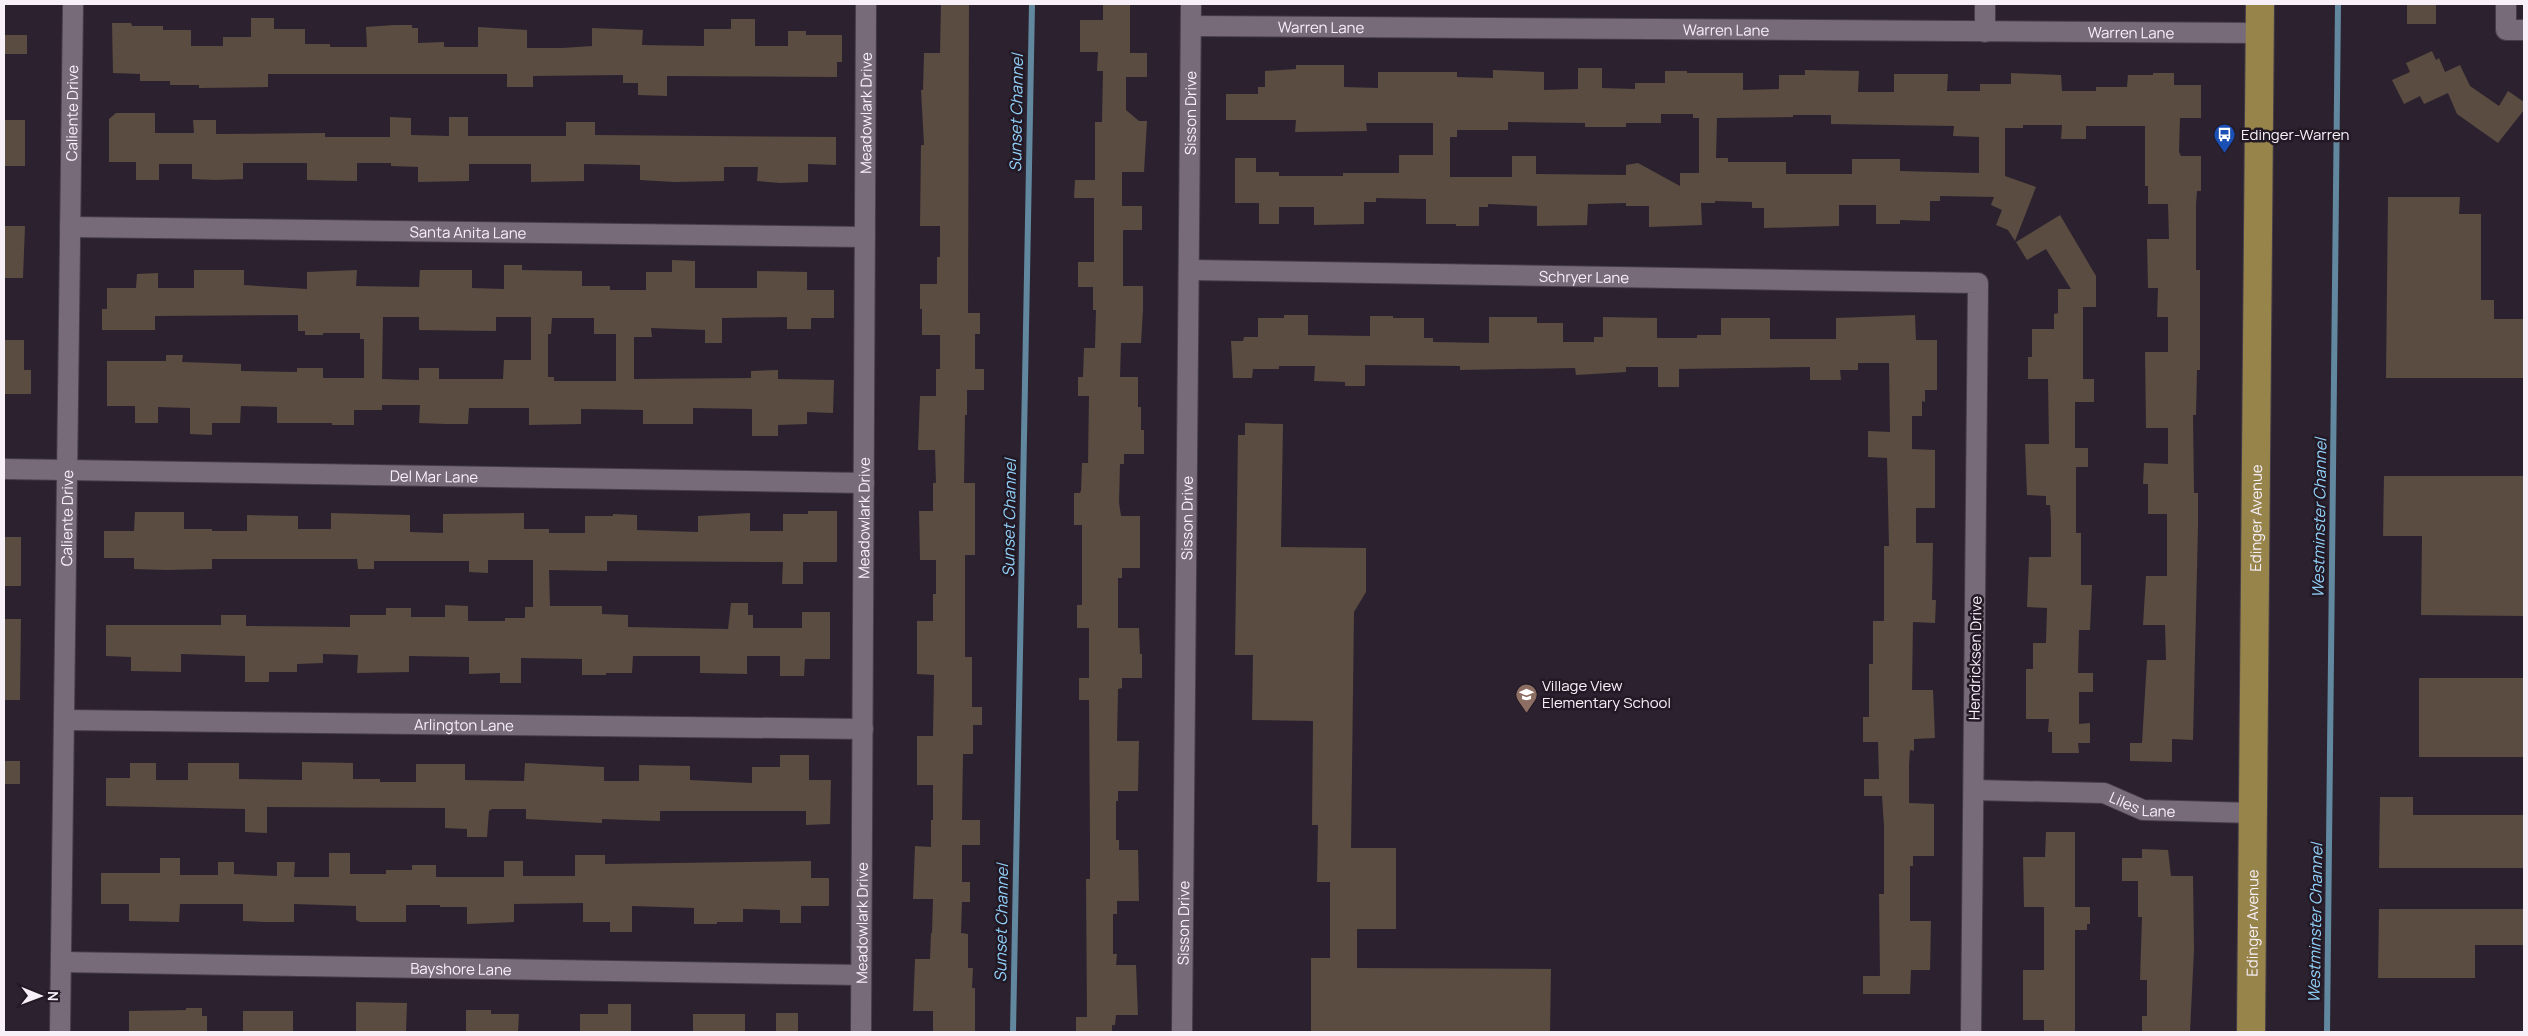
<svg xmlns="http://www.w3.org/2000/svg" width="2528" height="1036" viewBox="0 0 2528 1036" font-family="Manrope,sans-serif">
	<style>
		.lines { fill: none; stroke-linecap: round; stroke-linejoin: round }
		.stream { stroke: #6288a0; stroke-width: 6 }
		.building { fill: #5a4c40; fill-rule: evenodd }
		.minor-casing { stroke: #463d49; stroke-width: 22 }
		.primary-casing { stroke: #463d49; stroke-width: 30 }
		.minor { stroke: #776b7a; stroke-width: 20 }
		.primary { stroke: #96844a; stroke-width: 28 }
		.labels { text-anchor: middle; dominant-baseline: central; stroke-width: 5; stroke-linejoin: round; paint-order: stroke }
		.street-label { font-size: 15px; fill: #f7f0f9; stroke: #221925 }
		.poi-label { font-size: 15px; fill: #f7f0f9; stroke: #221925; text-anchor: start }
		.water-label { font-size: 16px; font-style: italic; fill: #92d2fa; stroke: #221925 }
	</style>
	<rect width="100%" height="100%" fill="#2c222f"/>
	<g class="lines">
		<path class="stream" d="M1013,1032L1032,4
			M2327,1032L2338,4"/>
	</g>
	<path class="building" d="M941,4H969L968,313H980V334H975V369H984V390H967V415H965L964,483H975V555H965V657H972V707H982V725H973V754H963L962,820H980V845H962V882H970V902H962L961,933L968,934V968H973L972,988H975V1032H933V1011H913L915,959H930L931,933H932L933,899H913L915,846L931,847V820H933V785H917V736H933L934,675L917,674V621H933V594H936V560H920L919,511H933V483H936L935,450H918L920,396H936V369H940V335H922V309H920V284H937V257H940V226H920L921,145H924L921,90H923L924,53H940Z
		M1103,4H1130V53H1147V77H1126V110L1139,121H1147L1144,172H1122V206H1142V230H1123V286H1143V310L1141,343H1121L1120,377H1138V407H1141V430H1144V454H1124V464H1120L1119,503L1121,516H1140V568H1122V578H1118V628H1139L1140,654H1142V678H1122V688L1118,689L1117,741H1139L1138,791H1118V801H1116V840H1119V850H1138L1139,901H1117V914H1113V954H1117L1116,965H1136L1138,1015H1116L1115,1025H1112V1032H1076V1017H1087L1086,879H1090V841L1089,700H1079V678H1089V628H1077V605H1082V525H1074V493H1080L1081,490L1082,463H1088L1089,396H1078V377H1083L1084,348H1095L1096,310H1093V287H1078V262H1094V198H1074L1075,180H1095V122H1102L1103,71H1097L1098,52H1080V20H1103Z
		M2407,4H2436V24H2407Z
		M251,18H274V29H305V44H330V47H367L366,27L394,25H412V28H418V43L444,42V47H478V27L527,30V48H562L592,46V28L643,30L642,45L704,46V29H731V19H755V46H788V31H806V35H842V62H837V77L667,76V96L638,95V83H623V75L533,76V87H507V74H268V87L199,88V85H170V81H140V74L113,73L112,23H131L132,26H163V30H191V46H223V37H251Z
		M4,35H27V54H4Z
		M2432,51L2436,60L2439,58L2445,72L2460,65L2470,86L2499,106L2508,91L2524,102V110L2498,143L2457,114L2448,93L2424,104L2420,96L2404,104L2392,80L2410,72L2406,63Z
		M1296,65H1344V87L1378,88V72H1457V77L1493,78V70L1544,72V90L1578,89V68H1602V88L1635,89V83H1665V71H1687V73H1743V90L1779,89V75H1805V70L1859,71L1858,92H1894V74H1948L1947,91H1980V84H2011V73L2061,75L2062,91H2096V87H2127L2128,75H2153V73H2174V85H2201V118H2180L2179,152L2181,156H2201V191H2197L2196,204V270H2200V370H2197L2196,415H2193L2194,493H2198V526L2193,740L2172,739V762L2130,761V743H2142L2147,660H2166L2165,625H2143L2146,576H2167V514H2148V484H2143L2144,463L2168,464V428H2146L2145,352H2168V317H2157L2158,288H2148L2147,239H2169L2168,204H2148V186H2145V126H2086V139H2061L2062,125H2023V128H2005V176L2036,187L2015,241L2008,230L1996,225L2002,210L1991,205L1994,197L1940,196V201H1930V221L1900,220V224H1876V205H1839V226L1764,228V208H1752V202L1715,201V203H1701L1702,225L1649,227V206H1626V203L1588,204L1587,225L1537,226V206L1488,204V207H1479V226H1456V224H1426V199L1376,198V202H1364V224L1314,225V207H1279V224H1259V203H1235V158H1256V172H1279V176H1343V173H1399V155H1433V123H1366L1367,131L1295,132L1296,120H1226V94H1258V87H1265V71L1296,69ZM1661,114H1693V118H1699V173H1680V186L1638,163L1626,165V175L1536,174V156H1512V177H1450V137H1457V130H1508V122L1585,123V127H1626V123H1661ZM1793,115H1831V124L1954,126L1953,136L1979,137V173L1900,171V159H1852V174H1786V162H1728V158H1716L1717,118L1793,117Z
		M116,113H155V133H194L193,120H216V134L325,133V137H390V117L411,118V135L449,136V117H468V136H566V122H595V135L836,137V165L808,164V182L781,183L757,181L758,167H724V181L674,182L640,180V165L584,164V181L531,182V164H469V181L418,182V167L391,166V163H357V181L307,180V163H243V179L216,180L192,179V164H159V180H136V162H109V119Z
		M4,120H25V166H4Z
		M2388,197H2460L2459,214H2481V300H2494V319H2524V378H2386Z
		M2060,215L2096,276V307H2083V379H2094V402H2075V448H2088V467H2076V533H2081V585H2092L2090,630H2079L2078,673H2093V692H2079V724L2090,723V743H2078L2079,753H2052V732H2048L2049,719H2026V669H2033V643H2046L2047,608L2027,607L2029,557H2051V520L2050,505H2046V496L2027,495L2025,444H2049L2048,379H2028V357H2032V329H2054V314L2058,313V289H2071L2046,249L2027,260L2016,242Z
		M4,226H25L23,278H4Z
		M672,260L695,261V288H757V271L807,272V290H834V318H811V329H787V317L722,318V343H705V330L651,328L652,337H634V379L751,378V371L778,370V379L834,380L833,413L807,412V424L778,425V436H752V409L693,408V424H643V410L581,409V424L529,425V408H469L468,424H445L419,423L420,405H382V410H354V425H332V423H277V407L241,406L240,423H212V435L190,434V408L158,407V423H135V406H107V361H166V355H183L182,362L241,364V371L297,372V368H323V378H364V339H360V333H323V335H305V331H298V315L155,316V330H102V309H107V288H136L137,274L158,273V288H194V270H244V285L307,289V272L357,270L356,286L419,287L420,270H472V288L504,289V265H522V270L582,271V286H610V290H646V272H672ZM383,317H419V330L496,331V317H531V360H504L503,379H439V368H419V380L382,379ZM552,318H594V334H616V381H554V377H548V334H551Z
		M1284,315H1308V335L1370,336V316H1393V318H1424V338H1433V342L1489,343V317H1537V323H1563V342H1594V337H1603V317L1657,318V338H1697V335H1721V318H1770V339H1836V318L1915,315L1916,340H1937V390H1925V402L1922,401V416H1912V449L1935,450V508H1916V543H1933L1932,600H1936L1935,623L1913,622L1912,690H1933L1935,738L1914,739V751L1910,750L1909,764V803L1934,804V856H1913V866H1910V921H1931L1930,970H1911L1910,994H1863V976H1880L1879,894H1884V826L1882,796H1864V779H1879L1878,742H1863V717H1869V664H1873V621H1884V546H1889L1887,458L1868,457V431L1890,432L1889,363H1858V370H1840L1841,380H1810V367L1679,369V387H1658V367H1626V372L1576,375L1575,368L1460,370V366L1365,365V386H1345V382L1314,381L1315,366H1279V369H1253L1252,378H1233L1231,341H1243L1244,337H1258V318H1284Z
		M4,340H24V370H31V394H4Z
		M1245,423L1283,424L1281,547L1366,548V592L1354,612L1351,848H1396V929H1357V968L1551,969L1550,1032H1311V958H1330V882H1317L1318,825H1312L1313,721L1252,720L1253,655H1235L1238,435H1245Z
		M2384,476H2524V616L2421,615L2422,536H2383Z
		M808,511H837V562H803V584H782L783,562L607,561V571L549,570L550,606H602V614L628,615V627L728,629L731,603H748V615H753V628H802V612H830V659H805L804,676H780V656H747V674L700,673V656H633L632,673H606V675H582V659L521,658V683H500V673L469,674V657L409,656V672L357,673L358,655L323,654V663L297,664V672H269V682H245V656L181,654V672L131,671V657L106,656V625H221V615H246V626L350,627V615H386V608H411V617H445V605L468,606V621H505V618H525V607H533V560H488V573L469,572V561H374V569H358L357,559H212V569L166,570L134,569V558H104V531H134L135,512H184V529H212V531H247V515L298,516V529H331V513L410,515V532L443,533V514L524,513V529H549V533H585V516H613V514L637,515V530L698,532V516L750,513V531H783V514H808Z
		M4,537H21V586H4Z
		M4,619H21L20,700H4Z
		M2419,678H2524V757H2419Z
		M780,755H809V780H831L830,824L806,825V811H660V821L602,819V823L526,819V809H492L489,811L487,837H467V829L445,828V808L267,807V833L245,832V809L106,806V778H130V763H156V780H188V763H239V779L302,780V762L353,763V779H380V782H416V764H465V780L524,781L525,763L604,767V781H639V765L690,766V780L752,783V767H780Z
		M4,761H20V784H4Z
		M2380,797H2413V815H2524V868H2379Z
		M2046,832H2075V907H2090V924H2087V930H2075V1032H2044V1020H2023V970H2044V907H2024L2023,857H2045Z
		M2142,849L2168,850L2171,876H2193L2194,950L2190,1032H2142V1016H2147V980H2140L2142,917H2138V881H2122V858H2142Z
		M329,853H350V874H386V870H412V865H436V877H504V861H523V876H575V855H605V864L811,861V878H829V906H801V923H780V910L743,909V922H717V924H694V908L632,906V932H610V922H583V903L514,904V922L467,924V907H440V905H406V922H360L356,920V906L294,904V922H264L243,921V904H180L179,922L129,921V904H101V873H160V858H180V875H218V862H234V874L277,876V862H295L294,877H329Z
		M2379,909H2524V945H2475V978H2378Z
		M356,1002L407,1003L406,1032H356Z
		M608,1004H631V1032H580V1014H608Z
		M186,1008H202V1016H207V1032H129V1011L186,1010Z
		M466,1010H491V1014H519L518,1032H466Z
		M243,1011H293V1032H243Z
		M776,1013H798V1032H776Z
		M693,1014H745V1032H693Z"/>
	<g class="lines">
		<defs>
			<g id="minor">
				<path d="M1985,4V32"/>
				<path d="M2506,4V30H2524"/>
				<path id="s1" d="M1191,26L2260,33"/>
				<path id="s2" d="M70,227L865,237"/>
				<path id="s3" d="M1190,270L1978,283L1971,1032"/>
				<path id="s4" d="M4,469L864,483"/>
				<path id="s5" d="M64,720L863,729"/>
				<path id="s6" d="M1974,790L2104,793L2143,810L2253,813"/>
				<path id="s7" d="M61,962L861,975"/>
				<path id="s8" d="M60,1032L73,4"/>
				<path id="s9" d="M861,1032L866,4"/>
				<path id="s10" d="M1182,1032L1191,4"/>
			</g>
			<g id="primary">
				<path id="s11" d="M2251,1032L2260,4"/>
			</g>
		</defs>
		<use href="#minor" class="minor-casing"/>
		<use href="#primary" class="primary-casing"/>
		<use href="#minor" class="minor"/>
		<use href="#primary" class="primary"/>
	</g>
	<defs>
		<symbol id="bus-pin" viewBox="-11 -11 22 30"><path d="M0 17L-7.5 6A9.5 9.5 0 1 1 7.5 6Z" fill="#1a4fb4" stroke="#221925"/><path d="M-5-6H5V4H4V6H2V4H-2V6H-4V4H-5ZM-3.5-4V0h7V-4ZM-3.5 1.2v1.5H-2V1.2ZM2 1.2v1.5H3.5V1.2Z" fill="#fff"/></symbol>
		<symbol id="school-pin" viewBox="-11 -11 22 30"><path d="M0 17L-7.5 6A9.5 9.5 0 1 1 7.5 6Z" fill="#8d6e63" stroke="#221925"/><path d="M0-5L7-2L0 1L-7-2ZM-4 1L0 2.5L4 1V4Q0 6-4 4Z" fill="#fff"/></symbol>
	</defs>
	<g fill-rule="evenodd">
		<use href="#bus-pin" x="2212" y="122" width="25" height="34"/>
		<use href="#school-pin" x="1514" y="682" width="25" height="34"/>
	</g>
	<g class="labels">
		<g class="street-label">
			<text stroke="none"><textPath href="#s1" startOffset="130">Warren Lane</textPath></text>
			<text stroke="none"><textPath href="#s1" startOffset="535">Warren Lane</textPath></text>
			<text stroke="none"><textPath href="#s1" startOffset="940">Warren Lane</textPath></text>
			<text stroke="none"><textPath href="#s8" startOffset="919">Caliente Drive</textPath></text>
			<text stroke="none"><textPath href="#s9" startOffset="919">Meadowlark Drive</textPath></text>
			<text stroke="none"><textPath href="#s10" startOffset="919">Sisson Drive</textPath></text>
			<text stroke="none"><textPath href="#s2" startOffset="398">Santa Anita Lane</textPath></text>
			<text stroke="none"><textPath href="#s3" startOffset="394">Schryer Lane</textPath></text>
			<text stroke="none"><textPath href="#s4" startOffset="430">Del Mar Lane</textPath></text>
			<text stroke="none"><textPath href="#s8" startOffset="514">Caliente Drive</textPath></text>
			<text stroke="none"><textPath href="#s9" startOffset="514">Meadowlark Drive</textPath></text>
			<text stroke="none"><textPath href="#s10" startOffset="514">Sisson Drive</textPath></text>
			<text stroke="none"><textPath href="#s11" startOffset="514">Edinger Avenue</textPath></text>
			<text transform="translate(1975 658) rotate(-89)">Hendricksen Drive</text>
			<text stroke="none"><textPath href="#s5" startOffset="400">Arlington Lane</textPath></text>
			<text stroke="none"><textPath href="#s6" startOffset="171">Liles Lane</textPath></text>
			<text stroke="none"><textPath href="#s9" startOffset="109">Meadowlark Drive</textPath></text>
			<text stroke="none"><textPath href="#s10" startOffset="109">Sisson Drive</textPath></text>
			<text stroke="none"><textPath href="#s11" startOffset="109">Edinger Avenue</textPath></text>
			<text stroke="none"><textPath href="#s7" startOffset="400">Bayshore Lane</textPath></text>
		</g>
		<g class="poi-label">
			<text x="2241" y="134">Edinger-Warren</text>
			<text x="1542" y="685">Village View<tspan x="1542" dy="17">Elementary School</tspan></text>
		</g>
		<g class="water-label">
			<text transform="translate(1016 113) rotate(-89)">Sunset Channel</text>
			<text transform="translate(1009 518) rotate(-89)">Sunset Channel</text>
			<text transform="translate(2319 518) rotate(-89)">Westminster Channel</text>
			<text transform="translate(1001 923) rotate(-89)">Sunset Channel</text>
			<text transform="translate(2315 923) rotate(-89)">Westminster Channel</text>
		</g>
	</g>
	<rect width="2528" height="1036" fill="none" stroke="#f7f0f9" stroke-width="10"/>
	<g transform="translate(40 996) rotate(91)" stroke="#221925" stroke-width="4" paint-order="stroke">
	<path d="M0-4L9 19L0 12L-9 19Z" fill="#f7f0f9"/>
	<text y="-8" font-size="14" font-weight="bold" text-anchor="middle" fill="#f7f0f9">N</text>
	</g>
</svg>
